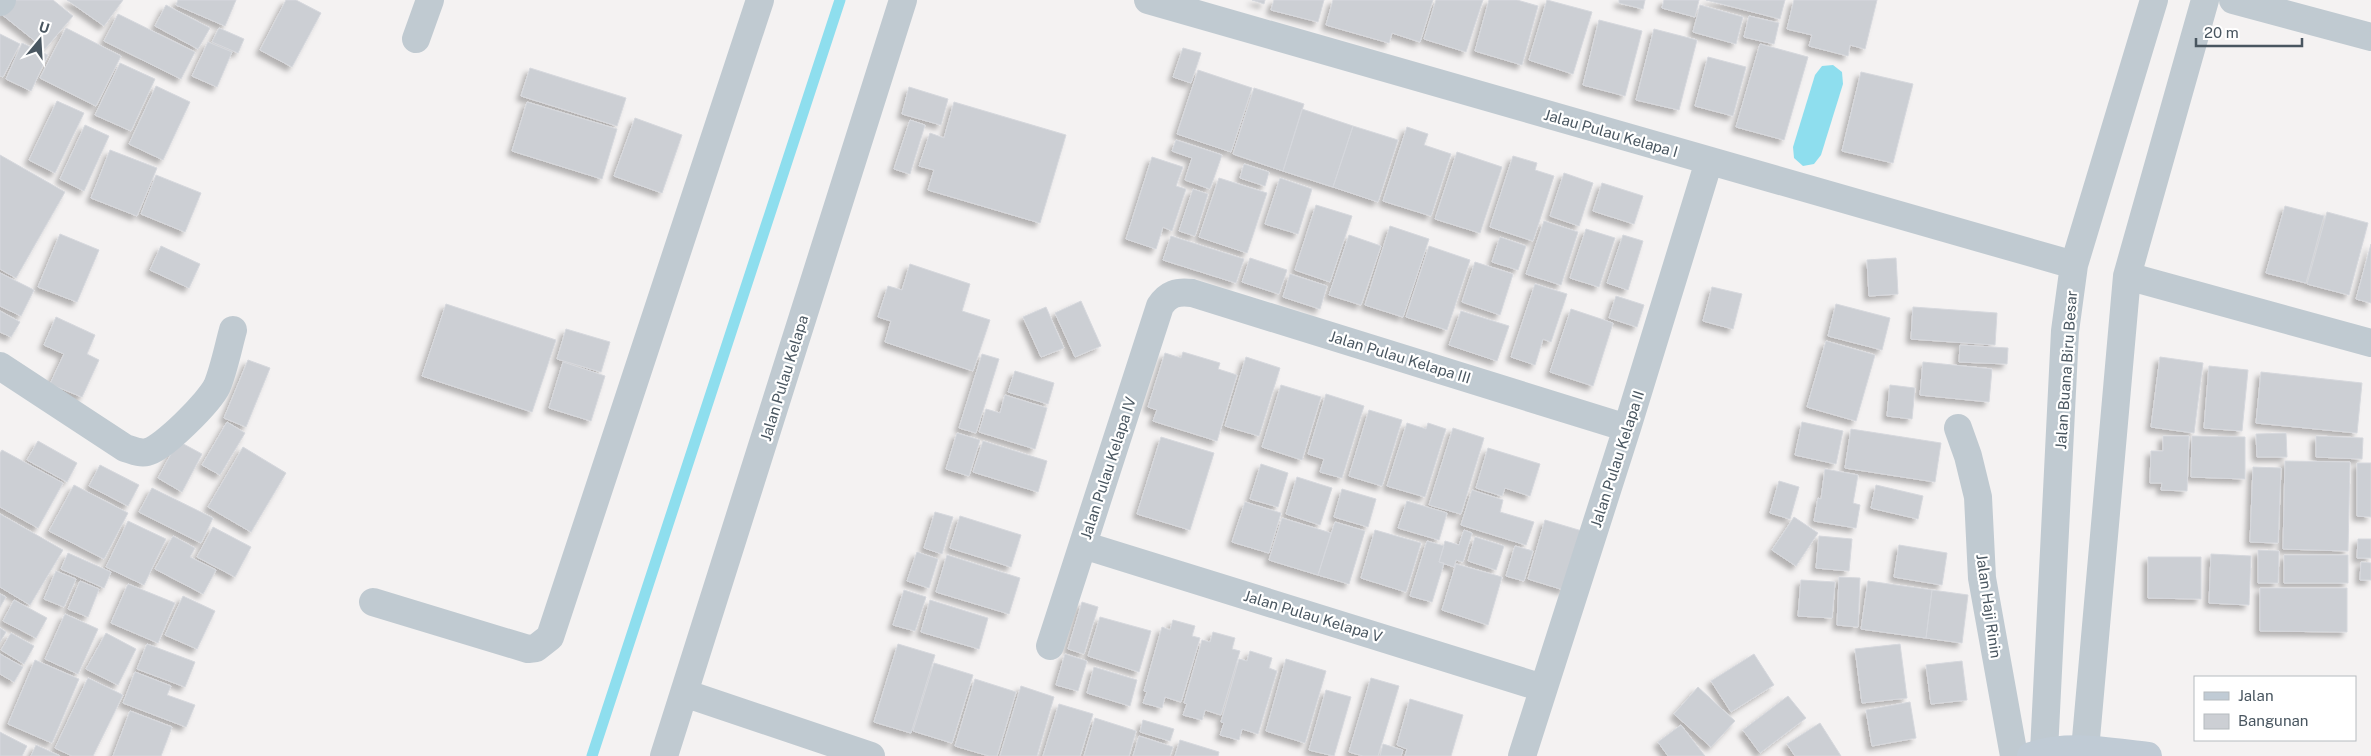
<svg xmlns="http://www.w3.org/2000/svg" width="2371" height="756" viewBox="0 0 2371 756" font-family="'Public Sans',sans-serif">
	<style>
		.water { fill: #8edeee }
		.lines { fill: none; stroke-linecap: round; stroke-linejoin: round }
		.stream { stroke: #8edeee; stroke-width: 11 }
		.building { fill: #cccfd4; stroke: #d6d8dd; filter: url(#shadow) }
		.street { stroke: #c0cad1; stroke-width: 28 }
		.secondary { stroke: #c0cbd5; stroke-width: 28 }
		.labels { text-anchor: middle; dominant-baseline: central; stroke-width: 4.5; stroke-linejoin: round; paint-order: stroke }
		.street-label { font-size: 15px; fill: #495660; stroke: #fff }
	</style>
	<defs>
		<filter id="shadow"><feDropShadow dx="-4.5" dy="4.5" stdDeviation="2.5" flood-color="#0004"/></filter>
	</defs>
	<rect width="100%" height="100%" fill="#f4f2f2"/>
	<path class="water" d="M1833,65L1842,72L1843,84L1821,155L1814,164L1803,166L1794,158L1793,147L1815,75L1822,66Z"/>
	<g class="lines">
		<path class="stream" d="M592,756L840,0"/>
	</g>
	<path class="building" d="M11,0H53L73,16L45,49L0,13Z
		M67,0H123L104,26Z
		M178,0H236L225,26L176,5Z
		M286,0H296L321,13L292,67L260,50Z
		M1252,0H1265L1264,4Z
		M1274,0H1324L1318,22L1271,10Z
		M1333,0H1433L1420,42L1392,33L1389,43L1326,25Z
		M1436,0H1483L1466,52L1424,39Z
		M1489,0H1517L1538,6L1522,65L1475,51Z
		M1547,0L1592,12L1573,74L1529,60Z
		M1619,0H1645L1643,9L1619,3Z
		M1664,0H1699L1695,17L1662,8Z
		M1706,0H1785L1780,19Z
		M1794,0H1877L1865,49L1850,45L1848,56L1809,46L1812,35L1787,29Z
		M166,5L210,28L198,49L155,26Z
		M1700,5L1743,17L1736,44L1693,32Z
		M118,14L195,52L181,79L104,41Z
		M1749,16L1779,23L1774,44L1744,37Z
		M1599,20L1642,31L1625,96L1583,85Z
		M66,28L121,56L96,106L40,78Z
		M219,28L244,39L238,53L212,42Z
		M1654,29L1697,40L1679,110L1636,100Z
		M0,34L20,44L3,77L0,76Z
		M208,42L232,52L217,87L192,76Z
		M22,43L48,55L31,91L6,79Z
		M1760,44L1808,57L1784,140L1736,127Z
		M1183,48L1201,53L1191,83L1173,77Z
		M1708,57L1746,67L1733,116L1695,106Z
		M120,63L155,79L131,131L95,115Z
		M530,68L626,98L617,126L521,96Z
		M1198,70L1252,88L1231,152L1177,134Z
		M1861,72L1913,84L1893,163L1842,151Z
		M156,86L190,102L163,160L129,144Z
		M909,87L948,99L941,125L902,114Z
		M1254,88L1304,104L1283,171L1233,154Z
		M57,101L84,113L55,173L29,160Z
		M527,102L617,129L602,179L512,151Z
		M954,102L1066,135L1040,223L928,190L934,170L919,166L930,133L944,138Z
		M1302,109L1353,126L1333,187L1283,171Z
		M635,118L682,135L662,193L614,176Z
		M910,120L925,125L910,174L894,169Z
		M85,125L109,136L84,191L60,179Z
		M1353,126L1398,140L1378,202L1333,187Z
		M1407,127L1428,134L1424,145L1451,154L1431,216L1383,201Z
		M1176,140L1222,155L1210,189L1185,180L1192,158L1172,151Z
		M110,150L157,168L137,216L91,198Z
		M1457,152L1502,167L1480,233L1435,219Z
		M0,155L65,192L16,278L0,269Z
		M1513,156L1537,163L1535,170L1554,176L1533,241L1490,227Z
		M1152,157L1183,167L1176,186L1186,189L1172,231L1163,227L1156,249L1126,239Z
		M1244,164L1269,172L1265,186L1240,178Z
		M1564,173L1593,183L1579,226L1550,216Z
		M156,175L201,193L185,232L141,214Z
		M1219,178L1267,193L1247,253L1199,237Z
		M1280,178L1312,189L1298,234L1265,224Z
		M1602,183L1643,196L1634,224L1593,211Z
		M1193,189L1208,194L1195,236L1179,231Z
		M1316,205L1352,216L1330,282L1295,270Z
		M2285,206L2324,216L2306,283L2266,273Z
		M2327,212L2368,223L2349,295L2307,284Z
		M1544,221L1578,232L1561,285L1526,274Z
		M1390,226L1429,239L1403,317L1365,305Z
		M1586,229L1615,238L1599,287L1570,278Z
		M60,234L99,250L77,302L38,287Z
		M1349,235L1381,246L1361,305L1329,295Z
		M1623,235L1643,241L1628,290L1607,283Z
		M1171,236L1244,259L1236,283L1163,260Z
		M1500,237L1526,246L1518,270L1492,262Z
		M2371,244V303L2356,299Z
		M161,246L200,264L189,288L150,270Z
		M1429,246L1470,260L1447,330L1406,317Z
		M1250,258L1287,270L1279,294L1242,282Z
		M1896,258L1898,294L1869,296L1867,260Z
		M1475,262L1513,274L1500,315L1462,302Z
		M910,264L970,284L962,311L990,320L973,371L885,342L891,321L878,317L888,286L902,290Z
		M0,273L34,290L21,316L0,306Z
		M1290,274L1327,286L1320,309L1283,297Z
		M1535,284L1567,294L1551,342L1543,339L1535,365L1511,357Z
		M1712,287L1742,294L1733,329L1703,321Z
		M1616,296L1644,305L1637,327L1609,318Z
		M1081,301L1101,346L1075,357L1055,313Z
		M446,304L556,340L532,412L422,376Z
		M1836,304L1890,318L1882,350L1828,336Z
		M1046,307L1064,348L1041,357L1023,317Z
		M1913,307L1997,313L1995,345L1911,339Z
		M1571,309L1613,323L1593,386L1550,372Z
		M0,311L20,322L11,337L0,332Z
		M1461,311L1509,326L1497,361L1449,345Z
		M56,317L95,335L87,354L99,360L82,397L50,384L64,354L44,345Z
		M566,329L610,342L601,372L557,359Z
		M1826,341L1875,355L1856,421L1807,407Z
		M1960,345L2008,348L2007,364L1959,362Z
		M1183,352L1220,363L1218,369L1237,375L1217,441L1153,421L1157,410L1148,407L1165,353L1181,358Z
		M982,354L999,359L976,433L959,428Z
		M1246,357L1280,368L1259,436L1225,426Z
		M2160,357L2203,363L2194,433L2151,427Z
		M248,360L270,368L246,427L224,418Z
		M563,362L605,376L591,421L549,408Z
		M1923,362L1992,369L1989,402L1920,395Z
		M2209,366L2248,370L2242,431L2204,428Z
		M1015,371L1054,383L1048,404L1008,392Z
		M2261,372L2362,383L2357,433L2256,423Z
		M1281,385L1321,397L1302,460L1262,447Z
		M1890,385L1915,388L1912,419L1887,416Z
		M1326,394L1364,406L1342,478L1320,472L1324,459L1308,454Z
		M1005,395L1047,408L1035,449L979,432L986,409L1000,413Z
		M1369,410L1402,420L1382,486L1349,476Z
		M227,422L245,433L220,475L202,465Z
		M1802,422L1843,431L1836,464L1795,455Z
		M1407,423L1426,429L1428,423L1446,429L1425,497L1387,486Z
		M1453,428L1484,438L1461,514L1429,505Z
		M1851,429L1941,443L1935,482L1845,468Z
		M957,433L980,440L969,476L946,469Z
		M2286,433L2287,457H2257L2256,434Z
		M2163,436H2189L2187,491L2161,490L2162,483H2150L2151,451H2163Z
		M2192,436L2245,437V479L2191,477Z
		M2316,436L2363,438L2362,459L2316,457Z
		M1161,437L1214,453L1190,530L1137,514Z
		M38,441L77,463L67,482L27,460Z
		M178,441L202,454L182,492L158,478Z
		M983,441L1047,461L1038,492L973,472Z
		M243,447L286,473L251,532L208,507Z
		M1488,448L1540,464L1530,496L1505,488L1502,496L1476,488Z
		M2,450L63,483L38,528L0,507V453Z
		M2285,461L2350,462L2348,551L2283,549Z
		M2357,463H2371V517L2357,516Z
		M1261,464L1288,473L1278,507L1250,499Z
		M100,465L139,485L128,506L89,486Z
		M2253,467L2281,468L2278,543L2250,542Z
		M1825,469L1858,475L1853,503L1860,505L1856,528L1814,521L1818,498L1821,499Z
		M1297,477L1332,488L1320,525L1286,514Z
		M1779,481L1799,487L1790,519L1770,513Z
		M74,485L128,513L104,559L49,531Z
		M1876,485L1923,496L1918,519L1871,508Z
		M152,488L213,518L201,543L139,512Z
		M1342,489L1376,499L1368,527L1334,517Z
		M1472,490L1503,500L1500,512L1534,522L1526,545L1461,525Z
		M1407,501L1447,513L1439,540L1398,528Z
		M1245,502L1281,513L1269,553L1232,542Z
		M935,512L953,517L942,554L924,548Z
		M0,514L63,550L30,605L0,587Z
		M960,516L1021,535L1011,567L950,548Z
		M1794,517L1818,533L1796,566L1772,550Z
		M1282,518L1331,533L1318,575L1269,560Z
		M1545,520L1582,531L1564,590L1528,579Z
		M128,521L166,539L144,585L106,567Z
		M1335,522L1365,531L1349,584L1318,575Z
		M213,527L251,547L235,577L197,557Z
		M1375,530L1421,543L1406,592L1361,578Z
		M1464,530L1472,533L1463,562L1456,560L1454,567L1439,562L1445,541L1459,545Z
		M173,536L195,548L190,557L216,570L203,594L155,569Z
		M1819,536L1852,539L1849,571L1816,568Z
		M1475,537L1504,546L1496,570L1468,561Z
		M2358,539H2371V558H2357Z
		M1427,541L1444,546L1439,562L1444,563L1432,602L1410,596Z
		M1899,545L1947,553L1942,585L1894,577Z
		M1515,546L1533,551L1524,581L1506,576Z
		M2258,550L2279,551L2278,583H2258Z
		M917,552L938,559L929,588L907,581Z
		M68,553L111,572L104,588L61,569Z
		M2211,554L2251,556L2249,605L2209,603Z
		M947,555L1020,578L1009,614L936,592Z
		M2284,555H2348V583H2284Z
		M2148,557H2201V599L2148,598Z
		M2361,562L2371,563V580H2360Z
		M1456,564L1502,577L1488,625L1442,610Z
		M56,571L76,579L64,607L44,599Z
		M1839,577L1860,578L1858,627L1837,625Z
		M1801,580L1835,582L1832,618L1798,616Z
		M80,581L99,589L88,617L68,609Z
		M1868,581L1932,590L1926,638L1861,629Z
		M128,584L175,603L158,643L111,623Z
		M2260,588H2347V632L2260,631Z
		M904,590L926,597L915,631L893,625Z
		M1932,590L1968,595L1962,643L1926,638Z
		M0,594L6,597L0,607Z
		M183,596L215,611L197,649L165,635Z
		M14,600L47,618L36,638L3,621Z
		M930,600L988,618L979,649L921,632Z
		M1082,602L1098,607L1084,654L1068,649Z
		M65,614L98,629L78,674L45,659Z
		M1100,617L1151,631L1139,672L1088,656Z
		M1173,620L1195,626L1192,636L1200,638L1181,702L1165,697L1162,708L1143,703L1147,692L1144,691L1162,627L1170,630Z
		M0,628L6,632L0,642Z
		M1213,632L1235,638L1232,649L1240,651L1221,715L1205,710L1202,720L1183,715L1187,704L1184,703L1202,640L1210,642Z
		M11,633L34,646L24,664L1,650Z
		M106,633L136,649L118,685L86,669Z
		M147,644L195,662L185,687L137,669Z
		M898,644L935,655L911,733L874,722Z
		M1900,644L1907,698L1862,703L1855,649Z
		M1250,651L1272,658L1269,668L1277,671L1258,734L1242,729L1239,740L1220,735L1224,723L1221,722L1239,659L1247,661Z
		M0,654L23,667L14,682L0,674Z
		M1065,654L1087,661L1078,691L1056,685Z
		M1754,654L1774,685L1731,712L1711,681Z
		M1286,659L1326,671L1305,743L1266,731Z
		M35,660L79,679L52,743L8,724Z
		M1962,661L1967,700L1931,704L1926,665Z
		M934,663L973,675L952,743L913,731Z
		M1094,667L1137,680L1130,706L1087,693Z
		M135,672L171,686L167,695L195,705L186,727L123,703Z
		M88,678L123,695L93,756H72L55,748Z
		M1371,678L1399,686L1378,756H1363L1349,752Z
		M975,679L1016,692L997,756H989L955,746Z
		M1021,686L1054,697L1037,756H1000Z
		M1698,687L1735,721L1711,747L1674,714Z
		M1326,690L1351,697L1334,756L1309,750Z
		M1788,696L1806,718L1760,753L1743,730Z
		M1410,699L1463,715L1451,756H1405L1407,749L1397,745Z
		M1910,702L1916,738L1872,746L1866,710Z
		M1059,704L1093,714L1080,756H1043Z
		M130,711L172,727L161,756H113Z
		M1095,718L1136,731L1129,756H1084Z
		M1143,720L1174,729L1170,741L1140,732Z
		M1820,723L1841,756H1795L1787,744Z
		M1681,725L1705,756H1668L1658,742Z
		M0,732L27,746L22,756H0Z
		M1139,736L1173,747L1170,756H1133Z
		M1180,740L1219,752L1218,756H1175Z
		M1383,744L1403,750L1401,756H1380Z
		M36,745L60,756H31Z"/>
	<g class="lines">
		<path class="street" d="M1148,0L2074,265
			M2233,0L2371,37
			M0,2L2,0
			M416,39L430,0
			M2127,276L2371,343
			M0,366L125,448C132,450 140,454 147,452C163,449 210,401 217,386C224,369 228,348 233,330
			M1958,428L1968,456L1978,497L1982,578L2014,756
			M1083,545L1543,688
			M373,602L528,649L536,648L550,637L760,0
			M1050,646L1160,306C1168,294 1177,291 1192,293L1627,428
			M684,693L871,756
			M2085,750L2127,276L2205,0
			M2044,751L2065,331L2074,265L2154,0
			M664,756L903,0
			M1522,756L1627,428L1709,161"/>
		<path class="secondary" d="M2031,756C2068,743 2111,752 2148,756"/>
	</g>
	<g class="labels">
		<g class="street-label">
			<text transform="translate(1611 133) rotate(16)">Jalau Pulau Kelapa I</text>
			<text transform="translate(1400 357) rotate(17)">Jalan Pulau Kelapa III</text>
			<text transform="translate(2066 370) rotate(-86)">Jalan Buana Biru Besar</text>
			<text transform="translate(784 378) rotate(-73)">Jalan Pulau Kelapa</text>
			<text transform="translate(1617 459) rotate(-72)">Jalan Pulau Kelapa II</text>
			<text transform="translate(1108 468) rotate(-72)">Jalan Pulau Kelapa IV</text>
			<text transform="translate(1989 606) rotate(82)">Jalan Haji Rinin</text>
			<text transform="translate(1313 616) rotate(17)">Jalan Pulau Kelapa V</text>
		</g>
	</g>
	<rect x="2194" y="676" width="162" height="65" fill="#ffffff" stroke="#b6bbbf"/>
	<rect x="2204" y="692" width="25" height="8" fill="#c0cbd5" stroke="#b6bbbf"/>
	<text x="2238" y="701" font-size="15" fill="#495660">Jalan</text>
	<rect x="2204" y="714" width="25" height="15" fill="#cccfd4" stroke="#b6bbbf"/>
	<text x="2238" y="726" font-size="15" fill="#495660">Bangunan</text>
	<g transform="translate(40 40) rotate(18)" stroke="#ffffff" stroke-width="4" paint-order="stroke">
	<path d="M0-4L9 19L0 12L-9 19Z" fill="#495660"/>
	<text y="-8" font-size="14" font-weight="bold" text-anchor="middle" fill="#495660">U</text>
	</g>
	<path d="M2196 38v8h106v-8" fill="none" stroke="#495660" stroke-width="2.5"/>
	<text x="2204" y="38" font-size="15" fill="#495660" stroke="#ffffff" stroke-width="4" paint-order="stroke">20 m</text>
</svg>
